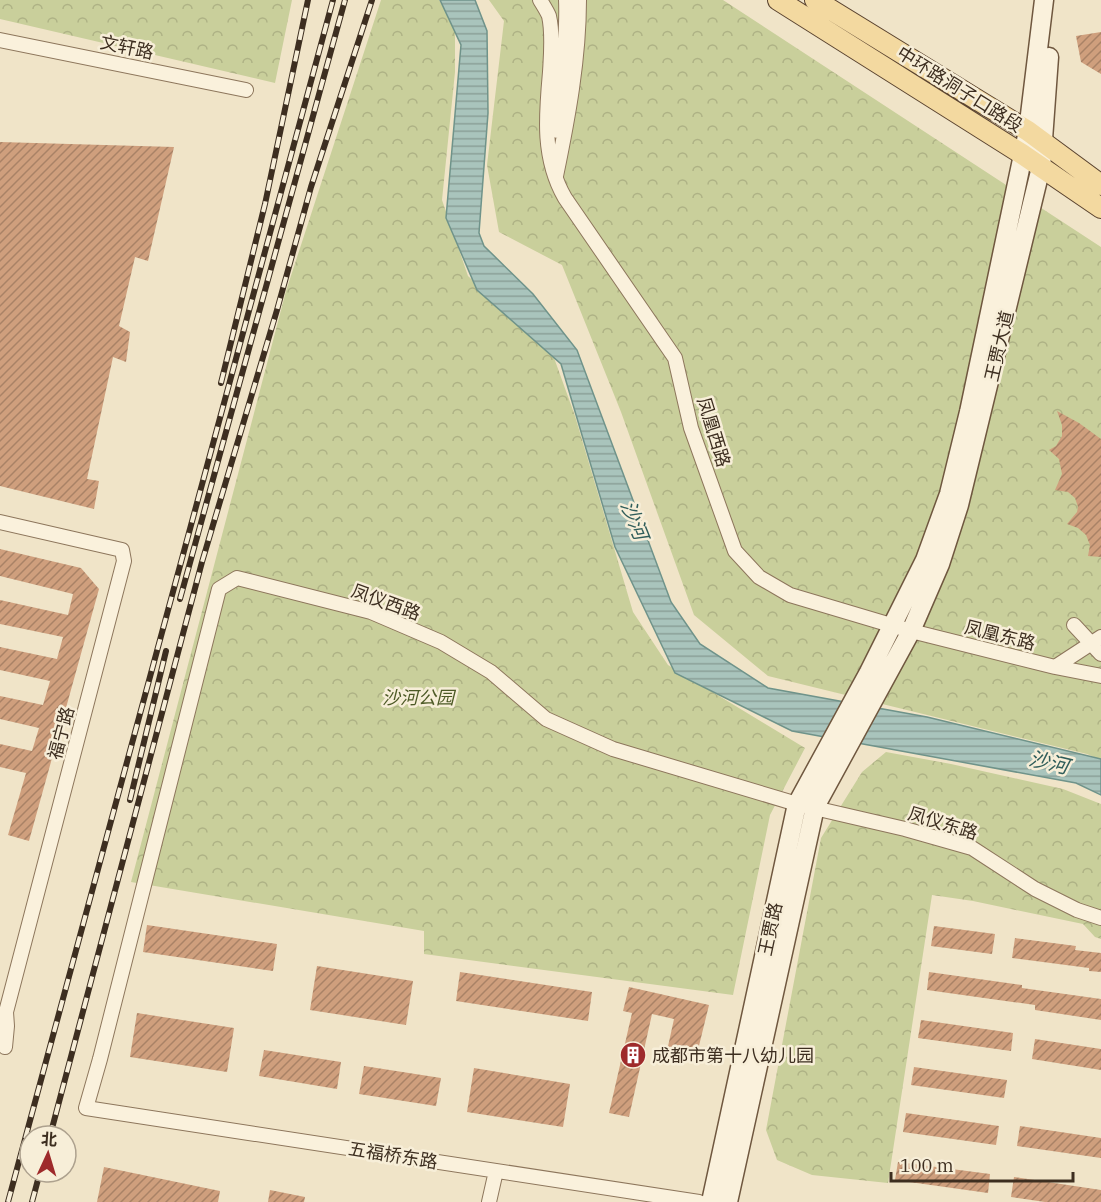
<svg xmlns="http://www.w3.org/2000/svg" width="1101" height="1202" viewBox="0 0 1101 1202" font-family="'IBM Plex Serif','Noto Sans SC',serif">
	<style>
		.park { fill: url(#park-crowns) }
		.water { fill: url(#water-rules); stroke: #6f938a; stroke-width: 1.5 }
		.building { fill: url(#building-hatch) }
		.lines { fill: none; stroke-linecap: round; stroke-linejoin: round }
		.street-casing { stroke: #8d765c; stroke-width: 16 }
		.secondary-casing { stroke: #6f573f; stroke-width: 21 }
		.primary-casing { stroke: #5b4430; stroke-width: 22 }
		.street { stroke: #faf1dc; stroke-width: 14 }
		.secondary { stroke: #faf1dc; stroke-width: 18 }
		.primary { stroke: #f3d9a0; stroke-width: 20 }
		.rail-casing { stroke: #3d2e20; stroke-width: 6 }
		.rail { stroke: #f7eed8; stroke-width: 4; stroke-dasharray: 11; stroke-linecap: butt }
		.labels { text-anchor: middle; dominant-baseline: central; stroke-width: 5; stroke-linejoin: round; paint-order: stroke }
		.street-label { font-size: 18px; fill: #3d2e20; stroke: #f7eed8 }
		.park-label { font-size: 18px; font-style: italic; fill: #4d5a26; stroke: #f7eed8 }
		.poi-label { font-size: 18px; fill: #3d2e20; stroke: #f7eed8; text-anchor: start }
		.water-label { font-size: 20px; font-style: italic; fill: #2f5d5a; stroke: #f7eed8 }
	</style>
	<defs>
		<pattern id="park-crowns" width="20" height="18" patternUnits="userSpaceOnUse" patternTransform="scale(1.5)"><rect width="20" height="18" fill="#c9cf9b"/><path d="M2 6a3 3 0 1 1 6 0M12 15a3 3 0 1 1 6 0" fill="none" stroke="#aeb285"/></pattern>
		<pattern id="water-rules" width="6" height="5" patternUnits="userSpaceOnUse" patternTransform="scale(1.5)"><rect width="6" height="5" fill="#a9c4bc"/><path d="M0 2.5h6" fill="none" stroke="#8ba098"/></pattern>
		<pattern id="building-hatch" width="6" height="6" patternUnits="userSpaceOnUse" patternTransform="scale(1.5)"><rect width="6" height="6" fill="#cf9f7d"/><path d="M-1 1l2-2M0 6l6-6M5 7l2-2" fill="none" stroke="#a98266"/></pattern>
	</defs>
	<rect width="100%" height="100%" fill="#f0e4c8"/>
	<path class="park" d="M0,0H292L275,83L0,19Z
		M381,0H439L455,24V72L442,200L468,276L553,355L575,416L633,612L668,665L805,748L770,815L733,995L424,954V931L131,882L286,291Z
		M489,0H723L1101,247V760L1087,754L768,676L694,615L621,412L562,265L499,232L487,165L504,21Z
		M886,752L951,764L1063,789L1101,804V939L1095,937L1083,924L973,901L932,895L888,1183L812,1175L777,1160L766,1130L821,838L862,772Z"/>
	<path class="water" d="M440,0H475L487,31L488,113L479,233L484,246L533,294L577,350L671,602L700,644L768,688L927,717L1101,759V795L1076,783L792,731L675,673L615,547L561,364L477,290L446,218L461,45Z"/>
	<path class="building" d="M1101,32V74L1081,62L1076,36Z
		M0,142L174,147L148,261L135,257L119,326L130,332L126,362L113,357L87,479L99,481L94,509L0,486Z
		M1057,411L1079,423L1101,439V557L1088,556L1090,545L1086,535L1078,528L1067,524L1077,512L1078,507L1075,498L1068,492L1055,490L1062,474L1059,459L1049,450L1056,446L1062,436V425Z
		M0,549L81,568L99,589L29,841L8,835L26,773L0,767V744L32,751L39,728L0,719V696L43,705L50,681L0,670V647L57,659L63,637L0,624V600L68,615L73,594L0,576Z
		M147,925L277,944L273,971L143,952Z
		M934,926L995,934L992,954L931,946Z
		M1015,938L1076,946L1075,950L1101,953V972L1089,971V968L1012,958Z
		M317,966L413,981L406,1025L310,1010Z
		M460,972L592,992L588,1021L456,1001Z
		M929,972L1022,985V988L1101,999V1020L1035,1010V1005L927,990Z
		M629,987L709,1005L696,1058L667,1051L674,1019L652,1014L629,1117L609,1113L632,1013L623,1011Z
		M137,1013L234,1028L227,1072L130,1057Z
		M921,1020L1013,1033L1011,1051L918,1038Z
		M1035,1039L1101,1049V1070L1032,1059Z
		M264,1050L341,1062L337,1089L259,1076Z
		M364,1066L441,1078L436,1106L359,1094Z
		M914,1067L1007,1080L1004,1098L911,1085Z
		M474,1068L570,1084L563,1127L467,1112Z
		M906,1113L999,1126L996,1145L903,1132Z
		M1020,1126L1101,1138V1158L1017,1146Z
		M898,1162L990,1174L988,1193L895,1180Z
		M104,1167L220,1191L218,1202H97Z
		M1014,1177L1101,1190V1202H1045L1011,1197Z
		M270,1190L305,1197L304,1202H268Z"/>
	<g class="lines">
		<defs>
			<path id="street" d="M540,0C543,5 547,11 549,16C553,33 551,55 550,72C546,116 542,158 565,198L675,358L691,428L735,551L759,577L790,595L911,631L1055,667L1101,676
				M0,40L246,90
				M558,131C560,87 568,43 566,0
				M556,176C568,118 579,59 579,0
				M0,522L122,550L124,561L6,1012L7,1026L5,1047
				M1074,625L1101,654
				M1055,667L1101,637
				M489,1202L496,1171
				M699,1202L86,1108L100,1059L219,589L237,578L371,612L441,642L491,672L546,719L613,749L797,804L905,829L972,848L1035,889L1077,910L1101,918"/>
			<path id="secondary" d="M711,1202L797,804L869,672L925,560L949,494L969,412L1028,131L1044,0
				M728,1202L815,807L911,631L940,564L959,505L1041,167L1049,57"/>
			<path id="primary" d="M778,0L1022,154L1101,208
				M815,0L1028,131L1101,185"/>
		</defs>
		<use href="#street" class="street-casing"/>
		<use href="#secondary" class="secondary-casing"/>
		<use href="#primary" class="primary-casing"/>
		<use href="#street" class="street"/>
		<use href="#secondary" class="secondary"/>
		<use href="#primary" class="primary"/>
		<defs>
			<path id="rail" d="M221,383L265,204L308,0
				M180,599L345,0
				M130,800L166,651
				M50,1136L202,562L277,310L311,187L372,0
				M8,1202L333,0
				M32,1202L40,1172"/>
		</defs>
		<use href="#rail" class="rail-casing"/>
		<use href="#rail" class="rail"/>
	</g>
	<defs>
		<symbol id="building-disc" viewBox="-11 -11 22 22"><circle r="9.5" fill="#9e2a2b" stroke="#f7eed8"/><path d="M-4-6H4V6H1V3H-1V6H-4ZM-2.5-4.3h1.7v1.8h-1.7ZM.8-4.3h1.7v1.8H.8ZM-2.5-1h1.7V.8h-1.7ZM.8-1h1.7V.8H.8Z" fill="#fff"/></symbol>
	</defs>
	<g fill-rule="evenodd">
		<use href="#building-disc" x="618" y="1040" width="30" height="30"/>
	</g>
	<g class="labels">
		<g class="street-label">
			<text transform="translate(127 47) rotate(12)">文轩路</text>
			<text transform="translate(960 89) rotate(32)">中环路洞子口路段</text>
			<text transform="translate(999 346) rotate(-77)">王贾大道</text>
			<text transform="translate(714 432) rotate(73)">凤凰西路</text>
			<text transform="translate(386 602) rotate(20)">凤仪西路</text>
			<text transform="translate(1000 635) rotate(14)">凤凰东路</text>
			<text transform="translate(61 733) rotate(-75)">福宁路</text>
			<text transform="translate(943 823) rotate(17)">凤仪东路</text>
			<text transform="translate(770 929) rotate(-78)">王贾路</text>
			<text transform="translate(393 1155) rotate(9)">五福桥东路</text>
		</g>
		<g class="park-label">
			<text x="418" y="697">沙河公园</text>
		</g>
		<g class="poi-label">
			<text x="652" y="1055">成都市第十八幼儿园</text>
		</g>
		<g class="water-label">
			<text transform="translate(635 520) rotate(68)">沙河</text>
			<text transform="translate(1049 762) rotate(13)">沙河</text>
		</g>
	</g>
	<g transform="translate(48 1154) rotate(4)"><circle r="28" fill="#f7eed8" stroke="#ada18e" stroke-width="1.5"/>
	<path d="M0-4.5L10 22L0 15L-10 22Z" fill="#9e2a2b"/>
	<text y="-9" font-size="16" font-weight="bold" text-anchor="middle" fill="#3d2e20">北</text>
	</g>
	<path d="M891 1172v9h182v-9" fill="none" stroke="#3d2e20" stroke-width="3"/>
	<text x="900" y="1172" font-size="18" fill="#3d2e20" stroke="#f7eed8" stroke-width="4.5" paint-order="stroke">100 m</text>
</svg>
